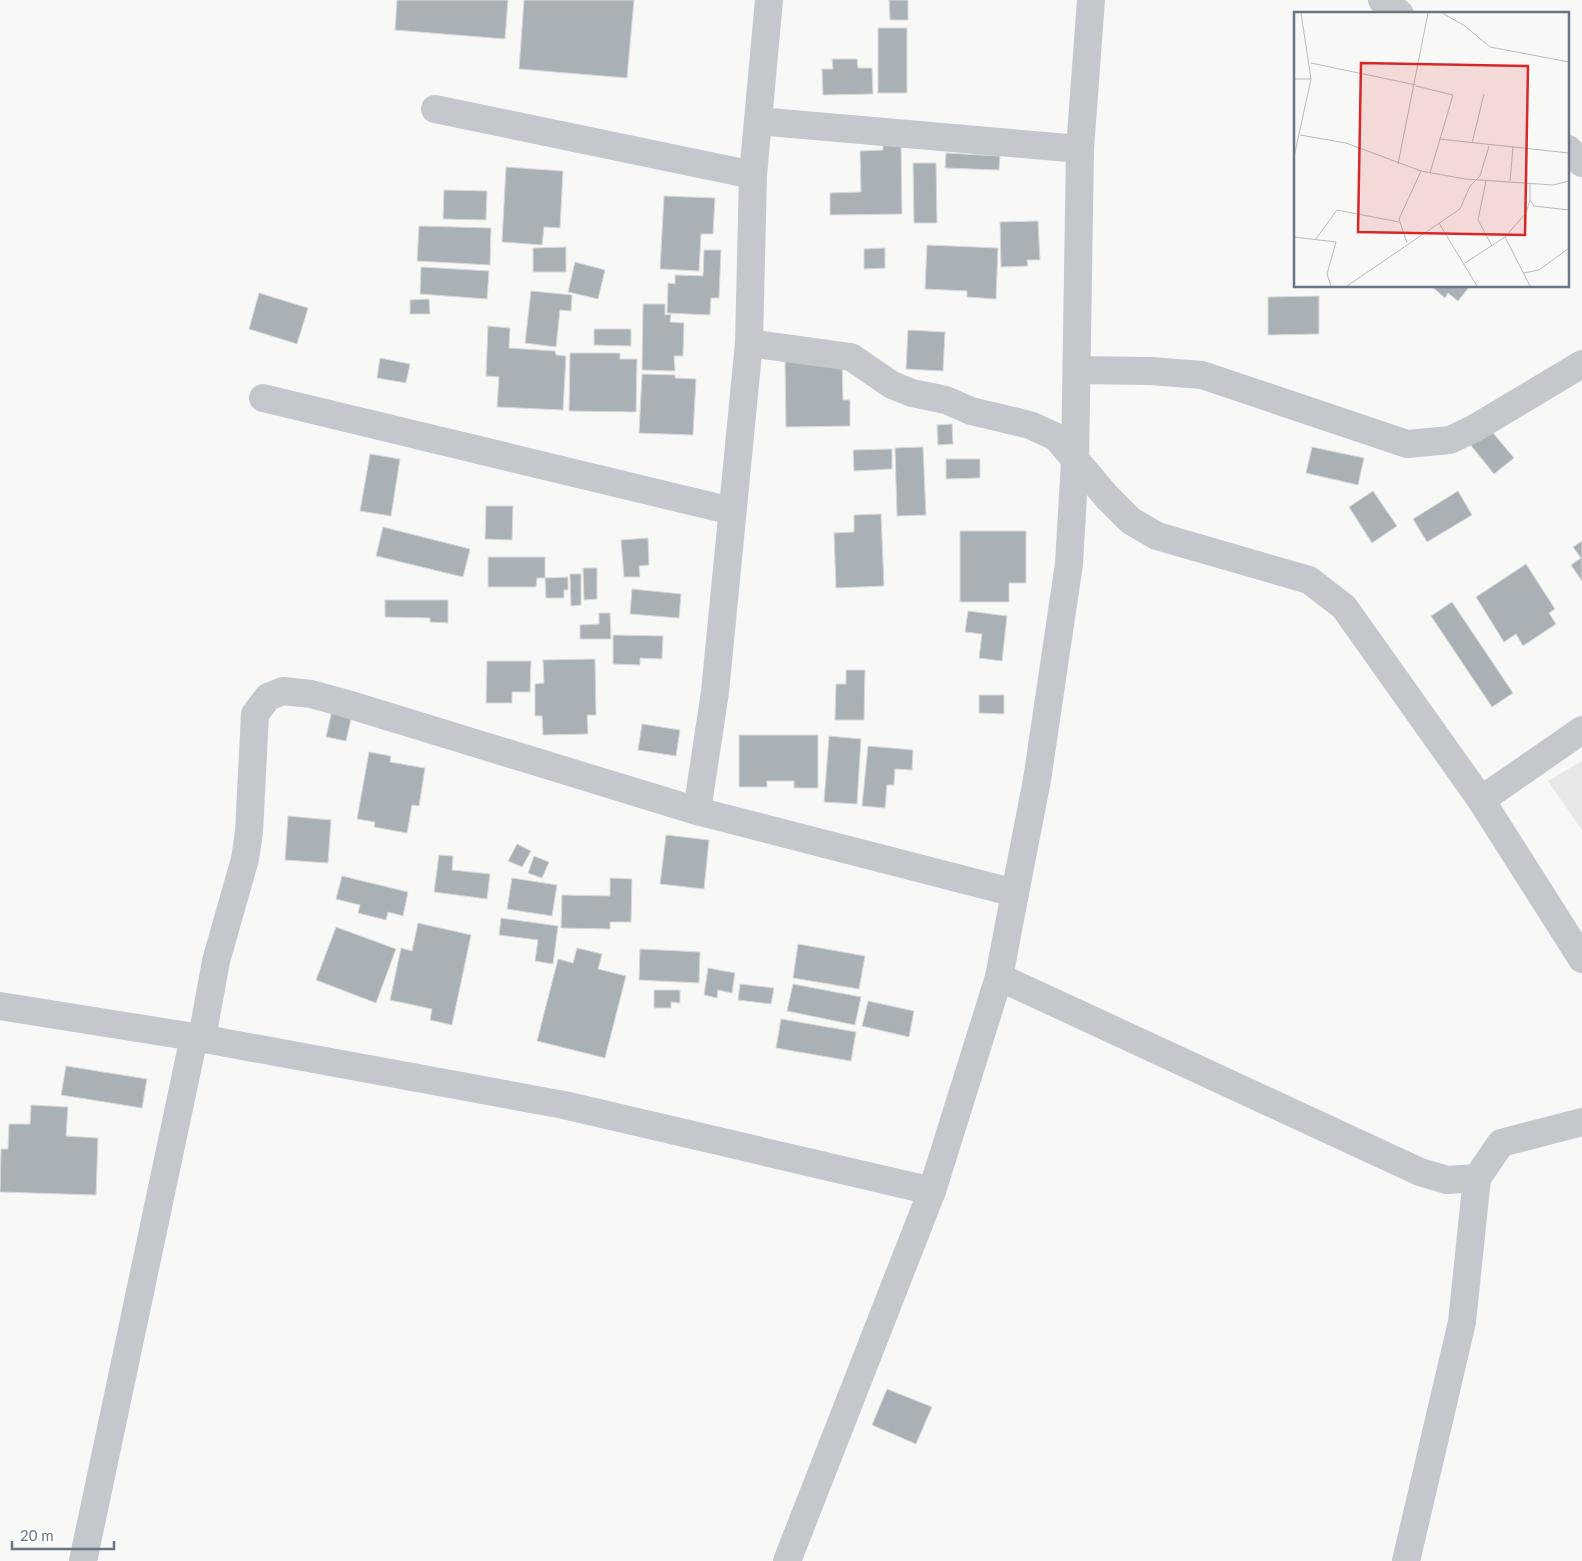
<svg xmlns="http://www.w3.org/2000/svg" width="1582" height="1561" font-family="Lato,sans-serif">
	<rect width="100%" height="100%" fill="#f8f8f6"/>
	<polygon fill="#e6e7e7" points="1582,761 1582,830 1548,781"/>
	<g fill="#a9b0b6" stroke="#dadad8">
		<polygon points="397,0 508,0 505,39 395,30"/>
		<polygon points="524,0 634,0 627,78 519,69"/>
		<polygon points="889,0 908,0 908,20 890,20"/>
		<rect x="878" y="28" width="29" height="65"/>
		<polygon points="832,59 857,59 858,68 872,68 873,94 823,95 822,69 833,69"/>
		<polygon points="883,143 901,143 902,214 830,215 830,193 861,192 860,151 883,150"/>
		<polygon points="946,153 1000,156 999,170 945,168"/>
		<polygon points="913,163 936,163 937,223 914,223"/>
		<polygon points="506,167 563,171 560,228 544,227 542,245 502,242"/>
		<polygon points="444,190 487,191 486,220 443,219"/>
		<polygon points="664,196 715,198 713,234 701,234 699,271 660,269"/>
		<polygon points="1038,221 1040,260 1027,260 1028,266 1001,267 1000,222"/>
		<polygon points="419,226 491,228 490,265 417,261"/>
		<polygon points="927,245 998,248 996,299 967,297 967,291 925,289"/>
		<polygon points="566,247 566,272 533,272 533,248"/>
		<polygon points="885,248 885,268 864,269 864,249"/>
		<polygon points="704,250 721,250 719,298 711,298 710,315 667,313 668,283 675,284 675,275 703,276"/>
		<polygon points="575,262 605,270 598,299 568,292"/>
		<polygon points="421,267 489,271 487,299 420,294"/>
		<polygon points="1431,286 1470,286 1458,301 1448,293 1445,298"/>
		<polygon points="531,291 572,295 571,311 560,310 556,347 525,343"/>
		<polygon points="259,293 308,308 297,344 249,329"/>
		<polygon points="1319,296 1319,334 1268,335 1268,297"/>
		<polygon points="429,299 430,314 410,314 410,300"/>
		<polygon points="643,304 665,304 665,315 671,314 670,322 684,323 683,356 674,356 675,371 642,370"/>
		<polygon points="488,326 510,328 509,348 555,351 556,355 566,356 563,410 497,407 499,377 486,376"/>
		<polygon points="594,329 631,329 631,346 594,345"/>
		<polygon points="908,330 945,332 943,371 906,369"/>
		<polygon points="570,353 620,353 620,359 637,359 636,412 569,411"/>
		<polygon points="380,358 410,364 406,383 377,378"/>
		<polygon points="842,360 843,400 850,400 850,426 786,427 785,361"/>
		<polygon points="642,374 675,375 675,378 696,379 693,435 639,433"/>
		<polygon points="952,424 953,444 938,445 937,425"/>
		<polygon points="1488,427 1514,458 1494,474 1469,443"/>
		<polygon points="923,447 926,515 897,516 895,448"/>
		<polygon points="1312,447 1364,458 1358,485 1306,473"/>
		<polygon points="892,449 892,469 854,471 853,450"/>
		<polygon points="370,454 400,459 391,516 360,511"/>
		<polygon points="946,459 980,459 980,478 946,479"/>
		<polygon points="1373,491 1397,526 1372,543 1349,507"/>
		<polygon points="1458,491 1472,515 1427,542 1413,519"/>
		<polygon points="486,506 513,506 512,540 485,539"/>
		<polygon points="881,514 884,586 836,588 834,533 854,532 854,515"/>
		<polygon points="383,527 470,549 463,577 376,556"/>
		<polygon points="960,531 1026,531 1026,583 1009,583 1009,602 960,602"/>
		<polygon points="648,538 649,565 639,566 640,577 624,577 621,540"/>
		<polygon points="1582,541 1582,581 1571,565 1581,558 1573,547"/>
		<polygon points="488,557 545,557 545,578 537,578 536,587 488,587"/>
		<polygon points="1526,564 1555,609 1549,613 1556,624 1523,646 1516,634 1504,642 1476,597"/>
		<polygon points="583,568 597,568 597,599 584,600"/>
		<polygon points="570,574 581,574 581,605 571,606"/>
		<polygon points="568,577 568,590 564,590 564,598 546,598 545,578"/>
		<polygon points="632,589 681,594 679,618 630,614"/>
		<polygon points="385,600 448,600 448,623 430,622 430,618 385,617"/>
		<polygon points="1452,602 1513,693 1492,707 1431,616"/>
		<polygon points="968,611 1007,616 1002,661 979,658 982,634 965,632"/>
		<polygon points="599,613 610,613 611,639 580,639 580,625 599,624"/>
		<polygon points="613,635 663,636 662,659 640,658 640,665 613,664"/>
		<polygon points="595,659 596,715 587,715 588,734 543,735 542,716 535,716 535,684 544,683 543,660"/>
		<polygon points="487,661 531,661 530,692 512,692 512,703 486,703"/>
		<polygon points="846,670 865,670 864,720 835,720 836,684 846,684"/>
		<polygon points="979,695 1004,695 1004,714 979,713"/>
		<polygon points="333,706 353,711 346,741 326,737"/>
		<polygon points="642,724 680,730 676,756 638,750"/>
		<polygon points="739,735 818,735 818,788 794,788 794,781 767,781 767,787 739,787"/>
		<polygon points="829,736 861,739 857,804 824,802"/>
		<polygon points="868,746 913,750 912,770 895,769 894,785 887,785 885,808 862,806"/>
		<polygon points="369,752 391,756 390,762 425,768 419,806 412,805 407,833 374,827 375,822 357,819"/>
		<polygon points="288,816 331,820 328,863 285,860"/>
		<polygon points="666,835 709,840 704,889 660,884"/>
		<polygon points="517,844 531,851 522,867 508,861"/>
		<polygon points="439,855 453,856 452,870 490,874 487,899 434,892"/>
		<polygon points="534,856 549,862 542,878 528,873"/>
		<polygon points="342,876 408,892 403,916 388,912 386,920 358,913 360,905 336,899"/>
		<polygon points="512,878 557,885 552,916 507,909"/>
		<polygon points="610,878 632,879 631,922 610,922 610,929 561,928 562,895 610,896"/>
		<polygon points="501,918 558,926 553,964 535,961 538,940 499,935"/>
		<polygon points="418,923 471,935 452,1025 430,1020 432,1009 390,1000 401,948 412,951"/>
		<polygon points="336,927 396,949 376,1003 316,980"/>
		<polygon points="798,944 865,956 859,989 793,978"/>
		<polygon points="577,948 602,954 598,969 626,976 605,1058 537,1041 558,959 573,963"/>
		<polygon points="640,949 700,952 699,983 639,980"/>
		<polygon points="708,968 735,973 732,993 718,990 717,998 704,995"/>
		<polygon points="740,984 774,988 771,1004 738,1000"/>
		<polygon points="793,984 861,997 855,1025 787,1011"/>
		<polygon points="654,990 680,990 680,1003 671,1002 671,1008 654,1008"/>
		<polygon points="868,1001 914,1011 909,1037 862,1026"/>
		<polygon points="781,1019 856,1032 851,1061 776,1048"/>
		<polygon points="66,1066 147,1079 142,1108 61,1095"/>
		<polygon points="31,1105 68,1107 66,1136 98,1138 96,1195 0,1192 1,1149 8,1149 9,1124 30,1124"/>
		<polygon points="887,1389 932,1407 916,1444 872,1425"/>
	</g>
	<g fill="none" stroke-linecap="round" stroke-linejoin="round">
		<g stroke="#c4c7cb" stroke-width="28">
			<polyline points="1382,0 1400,14"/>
			<polyline points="435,109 753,175"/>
			<polyline points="758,121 1080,149"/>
			<polyline points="1568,149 1582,163"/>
			<polyline points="749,343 851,357 892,385 912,393 946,400 971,411 1030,425 1056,437 1107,497 1131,521 1157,536 1309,580 1344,607 1481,800 1582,959"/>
			<polyline points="1077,370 1151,371 1202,375 1407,444 1450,440 1475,428 1582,364"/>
			<polyline points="263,398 732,511"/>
			<polyline points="1481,800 1582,730"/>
			<polyline points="697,811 715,692 749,343 753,175 769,0"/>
			<polyline points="999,977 1420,1172 1447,1180 1477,1178 1501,1143 1582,1122"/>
			<polyline points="0,1006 194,1037 564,1105 932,1191"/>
			<polyline points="202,1038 216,961 245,859 249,832 255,714 268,697 283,691 311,694 344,703 697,811 1015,893"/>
			<polyline points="83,1561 194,1037"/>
			<polyline points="787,1561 932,1191 999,977 1015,893 1037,780 1069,564 1075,461 1080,149 1091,0"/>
			<polyline points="1406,1561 1462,1322 1477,1178"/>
		</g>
	</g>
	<g transform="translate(1294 12)">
		<rect width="275" height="275" fill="#f8f8f6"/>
		<path fill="none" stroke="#b6bcc2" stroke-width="1" d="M148 1 171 14 196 35 275 50M17 51 122 73M0 67H17M122 74 159 83 136 161M6 123 52 131 127 159 171 167 259 173 275 169M145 127 275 141M178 131 190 82M0 145 17 67 7 1M104 152 134 1M192 169 184 208 198 234M216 169 219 135M236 171V188L240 194 275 198M145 211 183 274M0 225 42 230 33 262 37 274M211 225 236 274M21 228 43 198 105 210M113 231 105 207 127 159M171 251 211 225 232 201 236 188M229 261 245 258 275 236M53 274 166 197 176 174 186 164 195 134"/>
		<path fill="#d62828" fill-opacity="0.15" stroke="#d62828" stroke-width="2.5" d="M67 51 234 54 231 223 64 220Z"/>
		<rect width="275" height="275" fill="none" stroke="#697685" stroke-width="2.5"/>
	</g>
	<path d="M12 1541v8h102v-8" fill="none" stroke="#697685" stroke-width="2.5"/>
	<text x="20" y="1541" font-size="15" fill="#697685" stroke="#ffffff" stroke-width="4" paint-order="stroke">20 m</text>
</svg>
